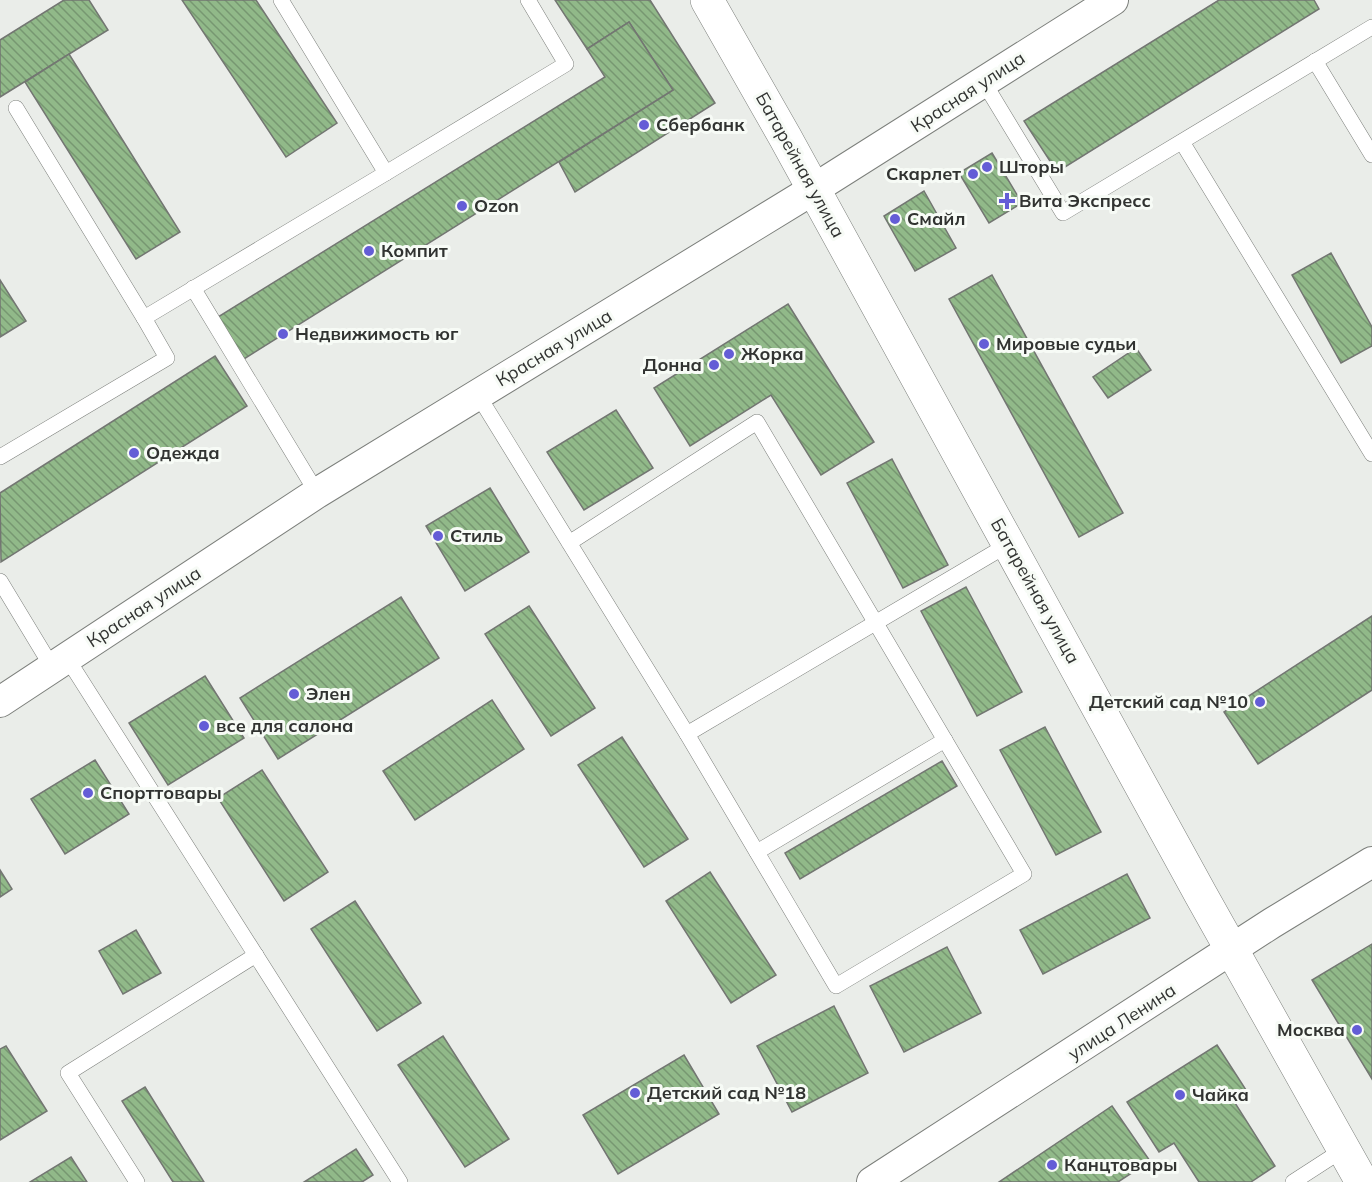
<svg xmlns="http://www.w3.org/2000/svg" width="1372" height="1182" font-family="Mulish,sans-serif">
	<defs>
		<pattern id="building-back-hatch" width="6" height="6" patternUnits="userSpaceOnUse" patternTransform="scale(1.5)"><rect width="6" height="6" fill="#91b989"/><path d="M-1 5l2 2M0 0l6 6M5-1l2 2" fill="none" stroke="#779771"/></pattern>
	</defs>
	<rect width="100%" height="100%" fill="#eaede9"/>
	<g fill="url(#building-back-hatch)" stroke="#737672" stroke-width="1.5">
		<polygon points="64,0 89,0 108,30 0,97 0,40"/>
		<polygon points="182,0 256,0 337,123 286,157"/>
		<polygon points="555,0 650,0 715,103 575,192 559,162 673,90 629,22 587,49"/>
		<polygon points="1219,0 1314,0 1319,9 1057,172 1024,121"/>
		<polygon points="629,22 673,90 244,359 218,317 605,77 587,49"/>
		<polygon points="69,54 180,232 136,259 25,82"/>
		<polygon points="992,153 1022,203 989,223 959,173"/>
		<polygon points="924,191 956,248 915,271 884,216"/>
		<polygon points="1331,253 1372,327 1372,346 1341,363 1292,275"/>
		<polygon points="992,275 1123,513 1079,537 949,299"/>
		<polygon points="0,280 26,321 0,337"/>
		<polygon points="788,304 874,442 821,475 771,395 690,446 654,388"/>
		<polygon points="1136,348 1151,370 1108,398 1093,377"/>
		<polygon points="215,356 247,406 1,562 0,493"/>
		<polygon points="616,410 653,468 584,510 547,452"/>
		<polygon points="892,459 948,565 903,588 847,483"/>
		<polygon points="490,488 529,552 465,591 426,526"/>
		<polygon points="966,587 1022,692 977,716 921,611"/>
		<polygon points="401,597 439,658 278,759 240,698"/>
		<polygon points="529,606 595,708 551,736 485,634"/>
		<polygon points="1372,616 1372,690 1258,764 1224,712"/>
		<polygon points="205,676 244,738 168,785 129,723"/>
		<polygon points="492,700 524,749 415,820 383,771"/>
		<polygon points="1045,727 1101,832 1056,855 1000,750"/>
		<polygon points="622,737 688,839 644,867 578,765"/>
		<polygon points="95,760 129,814 65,854 31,799"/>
		<polygon points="942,761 957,786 800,879 785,853"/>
		<polygon points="262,770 328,872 284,901 218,798"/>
		<polygon points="0,870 12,889 0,897"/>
		<polygon points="710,872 776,975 731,1003 666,901"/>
		<polygon points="1127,874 1150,918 1043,974 1020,930"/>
		<polygon points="355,901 421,1003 377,1031 311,929"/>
		<polygon points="136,930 161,973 123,994 99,951"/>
		<polygon points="1372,944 1372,1079 1312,980"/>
		<polygon points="947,947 981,1013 904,1052 870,986"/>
		<polygon points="834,1006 868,1073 792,1112 757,1046"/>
		<polygon points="443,1036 509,1139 465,1167 398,1065"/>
		<polygon points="1217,1045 1248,1093 1235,1103 1275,1166 1251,1182 1199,1182 1174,1143 1159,1152 1127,1102"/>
		<polygon points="6,1046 47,1111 0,1140 0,1049"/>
		<polygon points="684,1055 719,1114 618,1174 583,1115"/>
		<polygon points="145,1087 204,1182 173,1182 122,1101"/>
		<polygon points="1112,1106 1150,1161 1118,1182 999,1182"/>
		<polygon points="356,1149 373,1175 362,1182 304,1182"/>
		<polygon points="71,1157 87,1182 30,1182"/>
	</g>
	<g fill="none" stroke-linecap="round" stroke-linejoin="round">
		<g stroke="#7c7f7b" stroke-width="16">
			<g id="service">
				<polyline points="281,0 386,173 566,64 528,0"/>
				<polyline points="1315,61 1372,155"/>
				<polyline points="983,81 1063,213 1372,27"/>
				<polyline points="16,108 144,318"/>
				<polyline points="1182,142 1372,454"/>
				<polyline points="193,288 317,493"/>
				<polyline points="478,395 687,734 836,986 1024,874 757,422 569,543"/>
				<polyline points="0,457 167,358 144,318 386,173"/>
				<polyline points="0,581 52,667"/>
				<polyline points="67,658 400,1182"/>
				<polyline points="687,734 1009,544"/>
				<polyline points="757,852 945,740"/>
				<polyline points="137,1182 68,1073 256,955"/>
				<polyline points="1293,1182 1344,1149"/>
			</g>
		</g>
		<g stroke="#7c7f7b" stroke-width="32">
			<g id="minor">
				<polyline points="0,702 317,493 814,189 1113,0"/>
				<polyline points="872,1182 1272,923 1372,862"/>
			</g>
		</g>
		<g stroke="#7c7f7b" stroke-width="34">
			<polyline id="tertiary" points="707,0 785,137 1201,895 1362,1182"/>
		</g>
		<use href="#service" stroke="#fff" stroke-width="15"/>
		<use href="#minor" stroke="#fff" stroke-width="30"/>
		<use href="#tertiary" stroke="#fff" stroke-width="33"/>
	</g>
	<g fill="#645dd6" stroke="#f7fbf6" stroke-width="2">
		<circle cx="644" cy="125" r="6"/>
		<circle cx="987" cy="167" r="6"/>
		<circle cx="973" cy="174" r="6"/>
		<path d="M1004 192h6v6h6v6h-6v6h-6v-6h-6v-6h6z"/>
		<circle cx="462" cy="206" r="6"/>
		<circle cx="895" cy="219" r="6"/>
		<circle cx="369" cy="251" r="6"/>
		<circle cx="283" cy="334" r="6"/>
		<circle cx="984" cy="344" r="6"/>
		<circle cx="729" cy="354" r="6"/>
		<circle cx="714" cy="365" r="6"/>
		<circle cx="134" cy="453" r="6"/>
		<circle cx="438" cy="536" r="6"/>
		<circle cx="294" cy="694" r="6"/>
		<circle cx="1260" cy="702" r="6"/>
		<circle cx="204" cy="726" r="6"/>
		<circle cx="88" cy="793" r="6"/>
		<circle cx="1357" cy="1030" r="6"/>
		<circle cx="635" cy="1093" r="6"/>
		<circle cx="1180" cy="1095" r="6"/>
		<circle cx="1052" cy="1165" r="6"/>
	</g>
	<g text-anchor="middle" stroke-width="6" stroke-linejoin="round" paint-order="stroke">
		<g font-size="18" fill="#313331" stroke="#f7fbf6">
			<text transform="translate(968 92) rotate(-33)" y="6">Красная улица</text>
			<text transform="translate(800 165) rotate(61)" y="6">Батарейная улица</text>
			<text transform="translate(554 348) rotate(-31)" y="6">Красная улица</text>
			<text transform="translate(1035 591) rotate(61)" y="6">Батарейная улица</text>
			<text transform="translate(144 607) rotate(-33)" y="6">Красная улица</text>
			<text transform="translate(1122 1022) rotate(-33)" y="6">улица Ленина</text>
		</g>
		<g font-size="18" font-weight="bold" fill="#313331" stroke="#f7fbf6" text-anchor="start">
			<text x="656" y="131">Сбербанк</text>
			<text x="999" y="173">Шторы</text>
			<text x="961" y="180" text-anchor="end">Скарлет</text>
			<text x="1019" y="207">Вита Экспресс</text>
			<text x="474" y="212">Ozon</text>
			<text x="907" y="225">Смайл</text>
			<text x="381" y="257">Компит</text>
			<text x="295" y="340">Недвижимость юг</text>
			<text x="996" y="350">Мировые судьи</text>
			<text x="741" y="360">Жорка</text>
			<text x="702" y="371" text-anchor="end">Донна</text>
			<text x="146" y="459">Одежда</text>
			<text x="450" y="542">Стиль</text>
			<text x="306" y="700">Элен</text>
			<text x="1248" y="708" text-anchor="end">Детский сад №10</text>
			<text x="216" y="732">все для салона</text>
			<text x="100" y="799">Спорттовары</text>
			<text x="1345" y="1036" text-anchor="end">Москва</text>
			<text x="647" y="1099">Детский сад №18</text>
			<text x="1192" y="1101">Чайка</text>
			<text x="1064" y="1171">Канцтовары</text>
		</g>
	</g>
</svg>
